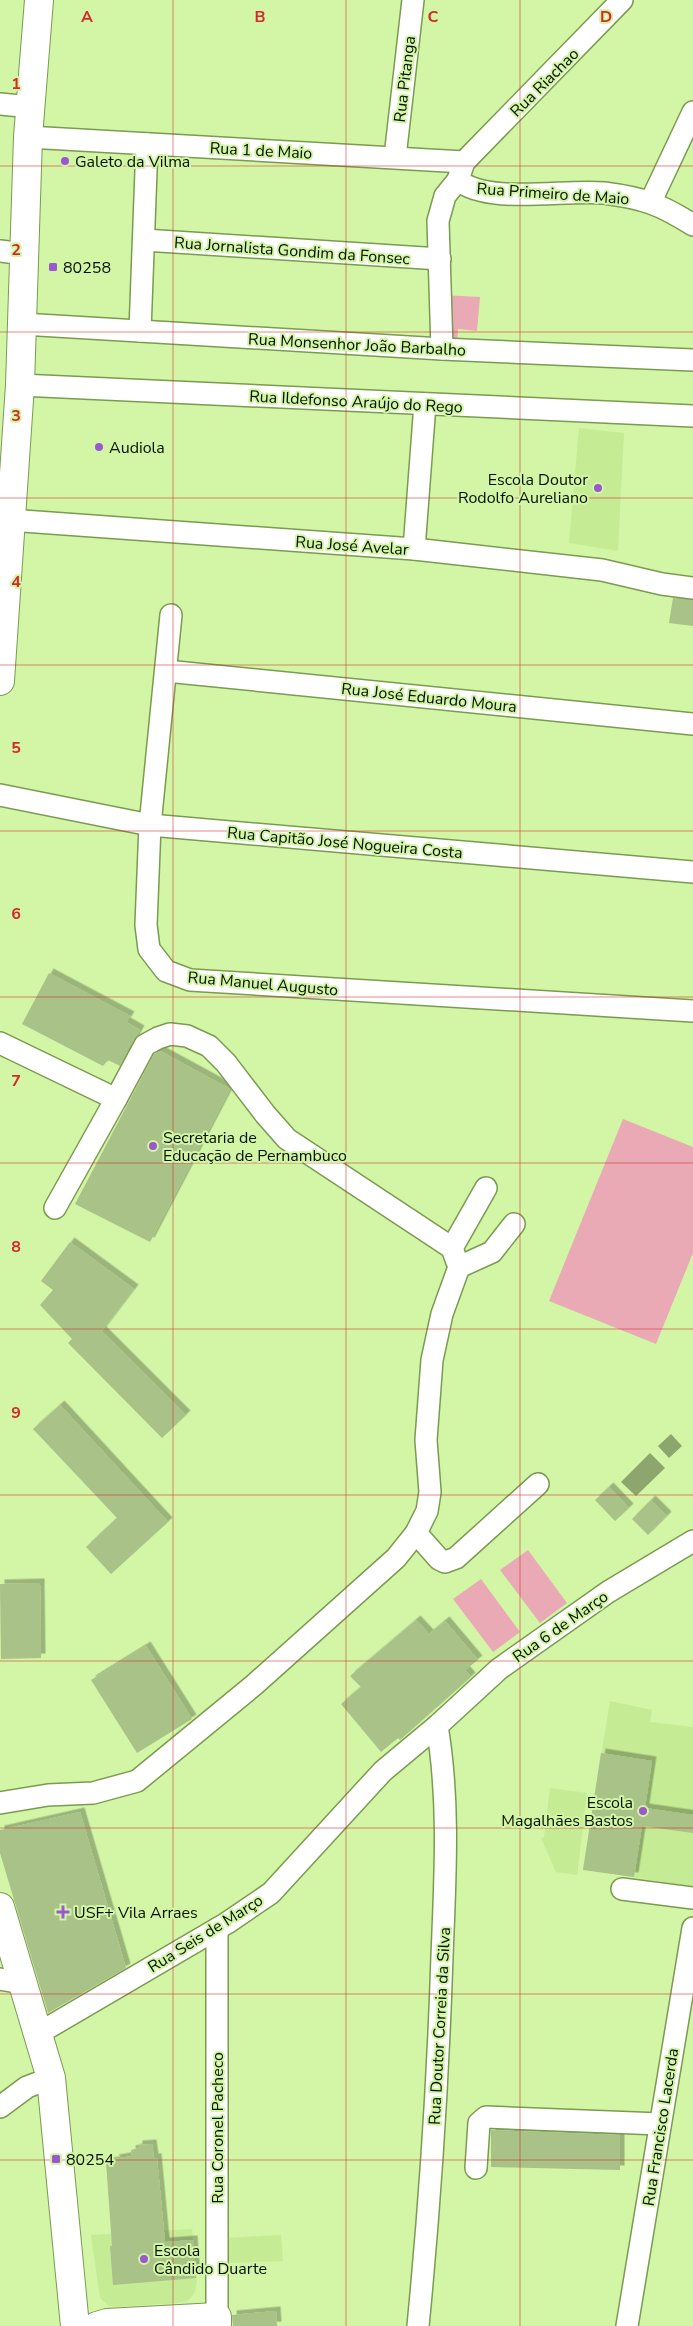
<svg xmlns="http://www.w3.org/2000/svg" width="693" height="2326" font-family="'Nunito Sans',sans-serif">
	<defs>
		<filter id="shadow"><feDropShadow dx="4.5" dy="-4.5" stdDeviation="0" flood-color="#0004"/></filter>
	</defs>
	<rect width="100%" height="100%" fill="#d2f5a6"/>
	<g fill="#c5eb95">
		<polygon points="579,428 624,433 618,551 569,543"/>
		<polygon points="610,1701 652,1710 650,1722 693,1727 693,1887 583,1869"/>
		<polygon points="550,1788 587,1793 577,1875 556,1872 541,1838 544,1837"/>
		<polygon points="192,2229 197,2280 195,2292 188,2301 177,2303 118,2307 109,2306 100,2298 91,2235"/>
		<polygon points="281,2235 283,2261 226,2263 226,2238"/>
	</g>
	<g fill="#eaaab5">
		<polygon points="442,295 480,297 477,331 458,329 457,347 449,347"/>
		<polygon points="623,1119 693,1147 693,1253 656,1344 549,1301"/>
		<polygon points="528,1550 567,1603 540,1623 500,1570"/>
		<polygon points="481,1579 520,1632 493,1652 453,1599"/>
	</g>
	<g fill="#8da66d">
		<polygon points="671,1434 682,1446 669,1458 658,1446"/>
		<polygon points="650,1453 665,1468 636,1496 621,1482"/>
	</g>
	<g fill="#a8c287" filter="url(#shadow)">
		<polygon points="673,598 693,600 693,626 669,623"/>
		<polygon points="49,973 130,1016 126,1022 140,1030 120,1066 108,1060 103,1066 22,1024"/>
		<polygon points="160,1051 230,1089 150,1242 75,1204 154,1054"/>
		<polygon points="70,1242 134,1289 102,1331 186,1415 162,1438 68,1343 72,1339 40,1305 53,1290 41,1281"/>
		<polygon points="60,1405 168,1522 111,1574 86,1547 117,1518 33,1429"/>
		<polygon points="609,1487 629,1508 615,1521 595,1500"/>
		<polygon points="651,1500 667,1516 648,1535 632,1519"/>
		<polygon points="40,1583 41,1658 1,1659 0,1584"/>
		<polygon points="416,1620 429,1634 445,1621 478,1660 465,1670 471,1677 400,1740 398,1738 381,1752 341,1704 361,1687 350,1676"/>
		<polygon points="146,1646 192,1719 137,1753 91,1680"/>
		<polygon points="601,1753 652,1761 645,1808 693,1815 693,1833 642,1826 634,1877 583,1870"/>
		<polygon points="80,1812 126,1968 48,2013 0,1853 0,1830"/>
		<polygon points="491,2130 620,2135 620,2170 491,2167"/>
		<polygon points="152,2144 154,2158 157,2158 165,2242 193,2240 196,2278 113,2285 110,2246 112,2246 106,2162 116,2161 114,2159 132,2156 131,2150 138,2148 138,2145"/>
		<polygon points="276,2311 277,2326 233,2326 232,2315"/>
	</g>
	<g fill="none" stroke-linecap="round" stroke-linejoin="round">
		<g stroke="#7b9b50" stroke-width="24">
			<g id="minor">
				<path d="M622 0 464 162 458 180C488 205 565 189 604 193 643 198 660 204 693 225"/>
				<polyline points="0,104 31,107"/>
				<polyline points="28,137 464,162"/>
				<polyline points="395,157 413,0"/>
				<polyline points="651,201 693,112"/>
				<polyline points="144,240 440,259"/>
				<polyline points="0,251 24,254"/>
				<polyline points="22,324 442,349 693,360"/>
				<polyline points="140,331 147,144"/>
				<polyline points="442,349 438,221 445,196 458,180"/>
				<polyline points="20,385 693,416"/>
				<polyline points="9,520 414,549 602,570 662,584 693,588"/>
				<polyline points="414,549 425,404"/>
				<polyline points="171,615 150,825 146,925 149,949 166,971 190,980 693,1011"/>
				<polyline points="166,671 693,724"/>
				<polyline points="0,795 150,825 693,872"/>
				<polyline points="0,1043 116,1099 55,1208"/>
				<polyline points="116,1099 145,1045 158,1038 170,1034 187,1036 209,1046 226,1063 265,1114 287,1139 452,1248"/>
				<polyline points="457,1262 452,1248 486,1188"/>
				<polyline points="416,1533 439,1559 445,1562 456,1558 538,1484"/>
				<polyline points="0,1803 48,1795 93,1793 137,1781 254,1685 396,1558 416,1533 427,1511 430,1492 426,1440 432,1360 442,1314 459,1267 492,1252 514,1224"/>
				<polyline points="622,1889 693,1898"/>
				<polyline points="0,1979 23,1983"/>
				<polyline points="39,2033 227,1923 271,1893 383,1771 437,1726 499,1669 608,1592 693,1541"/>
				<polyline points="0,2107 27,2087 51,2078"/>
				<polyline points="476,2168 479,2123 486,2117 660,2124"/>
				<polyline points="217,2317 217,1929"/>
				<path d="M418 2326C430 2203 438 2080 442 1956 445 1879 450 1802 437 1726"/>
				<polyline points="627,2326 693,1928"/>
			</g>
		</g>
		<g stroke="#7b9b50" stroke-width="30">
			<g id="major">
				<polyline points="0,681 20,385 28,137 39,0"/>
				<polyline points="0,1907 51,2078 75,2326"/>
				<polyline points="97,2326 107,2323 217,2317 217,2326"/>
			</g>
		</g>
		<use href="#minor" stroke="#fff" stroke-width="21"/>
		<use href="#major" stroke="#fff" stroke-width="28"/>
	</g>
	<path fill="none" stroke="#d62828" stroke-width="1" stroke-opacity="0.55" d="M173 0V2326M346 0V2326M520 0V2326M0 166H693M0 332H693M0 498H693M0 665H693M0 831H693M0 997H693M0 1163H693M0 1329H693M0 1495H693M0 1661H693M0 1828H693M0 1994H693M0 2160H693"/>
	<g fill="#9b58ce" stroke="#d2f5a6" stroke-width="2">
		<circle cx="65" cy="161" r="5"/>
		<rect x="48" y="262" width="10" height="10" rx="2.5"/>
		<circle cx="99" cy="447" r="5"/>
		<circle cx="598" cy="488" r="5"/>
		<circle cx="153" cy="1146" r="5"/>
		<circle cx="643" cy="1811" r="5"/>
		<path d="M60.5 1904.5h5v5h5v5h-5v5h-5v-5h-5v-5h5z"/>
		<rect x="51" y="2154" width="10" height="10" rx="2.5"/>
		<circle cx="144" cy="2259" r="5"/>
	</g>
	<g text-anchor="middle" stroke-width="4" stroke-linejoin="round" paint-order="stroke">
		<g font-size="16" fill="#061000" stroke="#d2f5a6">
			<text transform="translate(404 79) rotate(-83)" y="6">Rua Pitanga</text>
			<text transform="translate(544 82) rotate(-45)" y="6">Rua Riachao</text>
			<text transform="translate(261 150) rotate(3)" y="6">Rua 1 de Maio</text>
			<text transform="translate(553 193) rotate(4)" y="6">Rua Primeiro de Maio</text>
			<text transform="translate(292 250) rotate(4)" y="6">Rua Jornalista Gondim da Fonsec</text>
			<text transform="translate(357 344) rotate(3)" y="6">Rua Monsenhor João Barbalho</text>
			<text transform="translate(356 401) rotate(3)" y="6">Rua Ildefonso Araújo do Rego</text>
			<text transform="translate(352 545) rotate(4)" y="6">Rua José Avelar</text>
			<text transform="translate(429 697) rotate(6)" y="6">Rua José Eduardo Moura</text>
			<text transform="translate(345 842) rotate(5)" y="6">Rua Capitão José Nogueira Costa</text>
			<text transform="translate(263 983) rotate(5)" y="6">Rua Manuel Augusto</text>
			<text transform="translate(560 1626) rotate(-35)" y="6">Rua 6 de Março</text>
			<text transform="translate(205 1933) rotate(-32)" y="6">Rua Seis de Março</text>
			<text transform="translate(439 2026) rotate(-87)" y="6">Rua Doutor Correia da Silva</text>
			<text transform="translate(660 2127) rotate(-81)" y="6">Rua Francisco Lacerda</text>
			<text transform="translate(217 2128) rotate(-90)" y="6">Rua Coronel Pacheco</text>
		</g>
		<g font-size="16" fill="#061000" stroke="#d2f5a6" text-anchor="start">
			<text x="75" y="167">Galeto da Vilma</text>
			<text x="63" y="273">80258</text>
			<text x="109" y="453">Audiola</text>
			<text x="588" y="485" text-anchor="end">Escola Doutor<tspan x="588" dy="18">Rodolfo Aureliano</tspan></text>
			<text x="163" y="1143">Secretaria de<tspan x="163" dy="18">Educação de Pernambuco</tspan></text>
			<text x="633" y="1808" text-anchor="end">Escola<tspan x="633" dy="18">Magalhães Bastos</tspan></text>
			<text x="74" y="1918">USF+ Vila Arraes</text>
			<text x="66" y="2165">80254</text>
			<text x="154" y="2256">Escola<tspan x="154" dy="18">Cândido Duarte</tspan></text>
		</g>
	</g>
	<g font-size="16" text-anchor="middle" font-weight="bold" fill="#d62828" stroke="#d2f5a6" stroke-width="4" stroke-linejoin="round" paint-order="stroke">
		<text x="87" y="22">A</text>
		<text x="260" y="22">B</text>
		<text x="433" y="22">C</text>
		<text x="606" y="22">D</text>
		<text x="16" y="89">1</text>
		<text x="16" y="255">2</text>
		<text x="16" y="421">3</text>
		<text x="16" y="587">4</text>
		<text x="16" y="753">5</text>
		<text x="16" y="919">6</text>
		<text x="16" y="1086">7</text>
		<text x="16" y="1252">8</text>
		<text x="16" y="1418">9</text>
	</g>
</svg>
